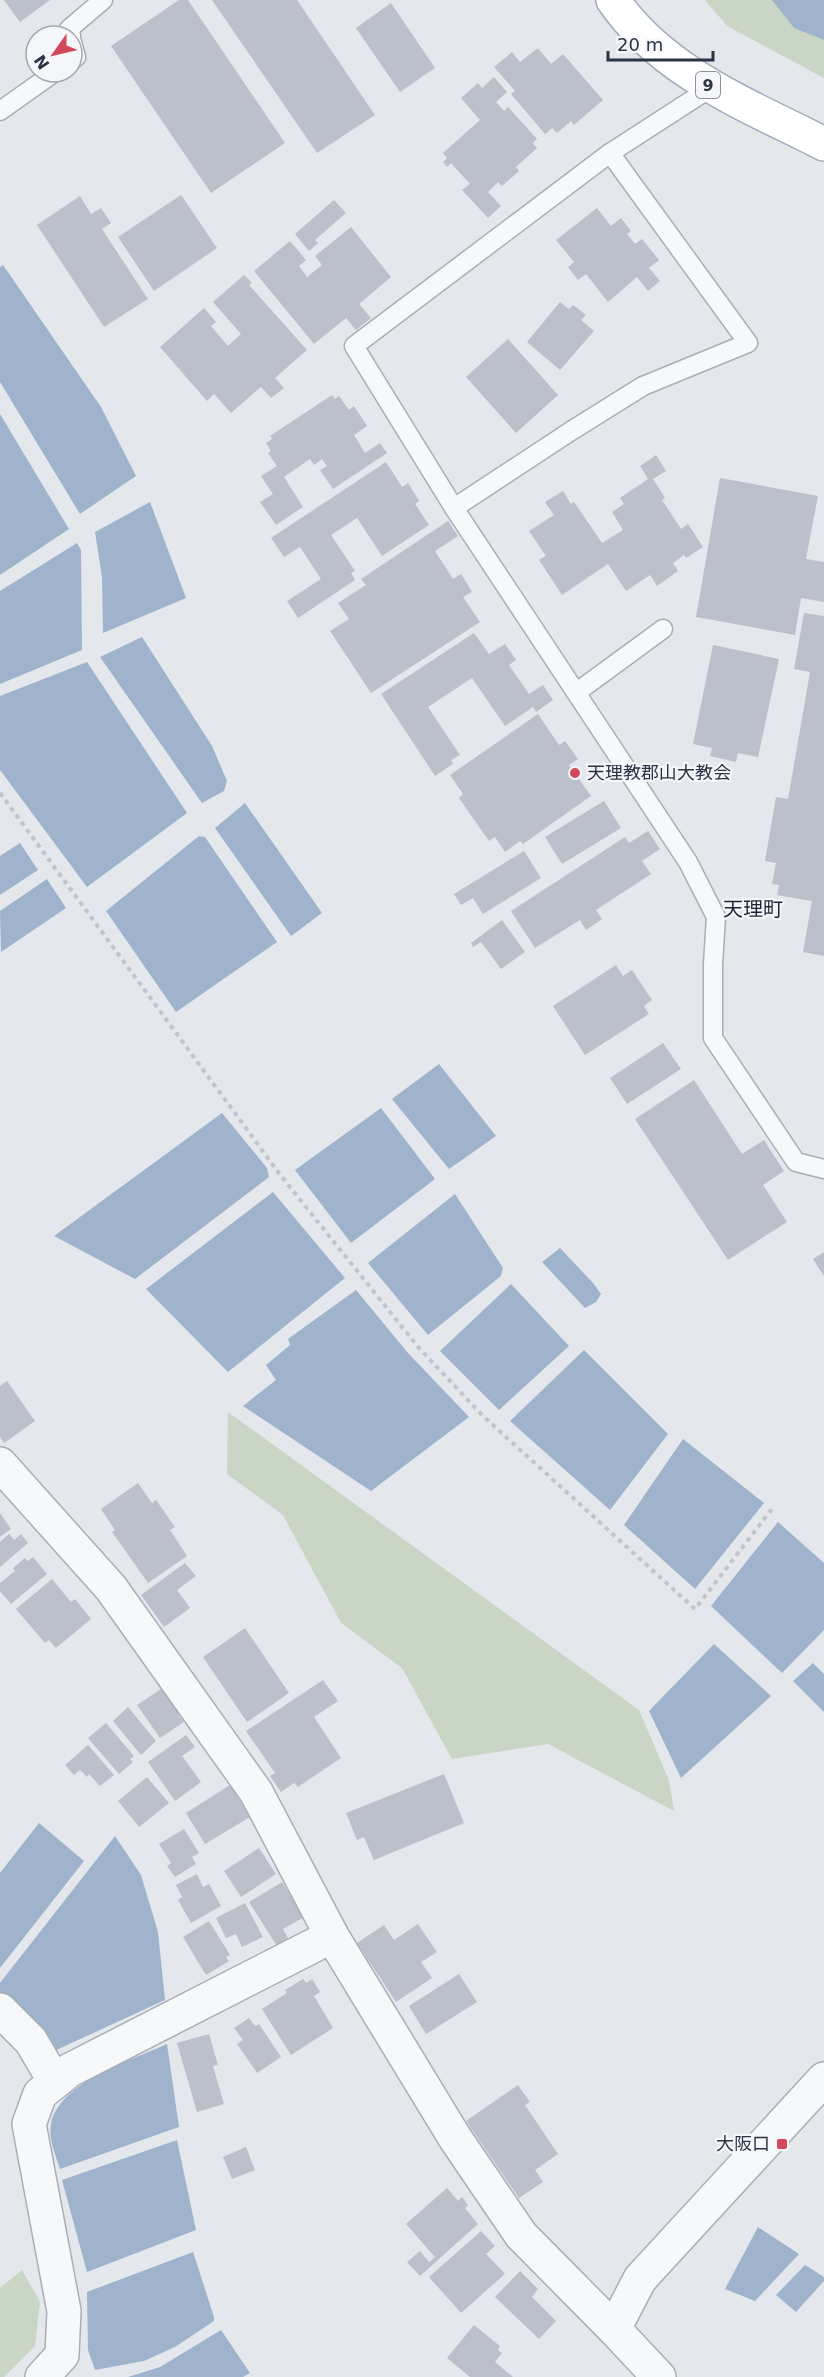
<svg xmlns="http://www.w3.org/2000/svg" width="824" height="2377" font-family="'DejaVu Sans','Noto Sans JP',sans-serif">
	<rect width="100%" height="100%" fill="#e4e7ec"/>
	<g fill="#c9d6c5">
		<polygon points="705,0 824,0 824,78 727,26"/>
		<polygon points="228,1412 639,1710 669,1780 674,1811 548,1744 452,1759 402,1668 341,1623 283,1515 227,1474"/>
		<polygon points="22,2270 40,2302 35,2346 4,2377 0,2377 0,2288"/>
	</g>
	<g fill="#9fb4cc">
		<polygon points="772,0 824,0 824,40 794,28"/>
		<polygon points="3,265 101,407 136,476 80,514 0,382 0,267"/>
		<polygon points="0,414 69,529 0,575"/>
		<polygon points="150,502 186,598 103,633 102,577 95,532"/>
		<polygon points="77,543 81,550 82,650 0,684 0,591"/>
		<polygon points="142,637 212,746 227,781 224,791 202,803 100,657"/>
		<polygon points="87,662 187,813 87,887 0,770 0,696"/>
		<polygon points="245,803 322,913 291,936 215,828"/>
		<polygon points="199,836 205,837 277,942 176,1012 106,911"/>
		<polygon points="20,843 38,870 0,895 0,856"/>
		<polygon points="47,879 66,908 1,952 0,911"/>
		<polygon points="439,1064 496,1136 449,1169 392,1099"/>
		<polygon points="381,1108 435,1179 351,1243 295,1170"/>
		<polygon points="222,1113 267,1168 269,1177 135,1279 54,1236"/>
		<polygon points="273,1192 345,1278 228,1372 146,1289"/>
		<polygon points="455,1194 503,1268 501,1276 428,1335 368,1263"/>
		<polygon points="560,1248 593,1283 601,1294 596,1302 585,1308 542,1262"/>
		<polygon points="511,1284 569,1346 499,1410 440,1351"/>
		<polygon points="356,1290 408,1353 469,1417 371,1491 243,1406 276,1380 266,1365 290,1345 288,1339"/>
		<polygon points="584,1350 668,1434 610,1510 510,1421"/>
		<polygon points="683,1439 764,1503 695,1589 624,1525"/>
		<polygon points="778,1522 824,1563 824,1630 782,1673 711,1606"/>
		<polygon points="714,1644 771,1696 681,1778 649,1711"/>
		<polygon points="813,1663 824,1674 824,1712 793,1681"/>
		<polygon points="39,1823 84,1861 0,1968 0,1873"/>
		<polygon points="115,1836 141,1875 158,1932 165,2000 52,2052 0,1995 0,1983"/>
		<path d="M167 2044 179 2127 60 2169C56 2156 48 2138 51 2124 59 2082 132 2060 167 2044Z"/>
		<polygon points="177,2140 196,2230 87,2272 62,2180"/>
		<polygon points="758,2227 799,2254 755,2301 725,2289"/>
		<polygon points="193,2252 214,2317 214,2321 175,2347 144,2361 95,2370 88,2350 87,2292"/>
		<polygon points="805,2265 824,2277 824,2281 796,2312 776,2295"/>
		<polygon points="221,2330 250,2373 243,2377 128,2377 160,2367"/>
	</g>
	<g fill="#bbc0ca">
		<polygon points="4,0 50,0 20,22"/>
		<polygon points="179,0 188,0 285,143 211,193 111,46"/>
		<polygon points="212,0 297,0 375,115 317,153"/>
		<polygon points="391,3 435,68 400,92 356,28"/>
		<polygon points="538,48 551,64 563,54 603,100 574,125 571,121 557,133 552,128 545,134 511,94 515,91 494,67 512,52 520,62"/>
		<polygon points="494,77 507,92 496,102 504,111 508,107 537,139 533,143 537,148 516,167 519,171 502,186 498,182 488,192 501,206 488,218 462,190 470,184 451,163 447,167 443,162 447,158 443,153 480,120 461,98 478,83 482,88"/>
		<polygon points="181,195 217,248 154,291 118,237"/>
		<polygon points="80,196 91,214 101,208 111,223 102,229 148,299 104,327 37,225"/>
		<polygon points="334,200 346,213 315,240 318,243 309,251 295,234"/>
		<polygon points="597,208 611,226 621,218 631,231 627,234 635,244 642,239 659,260 649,268 660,281 648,291 637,277 608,302 586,274 578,280 568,267 574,262 556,240"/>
		<polygon points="351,227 391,277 359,304 371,318 356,330 346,318 314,344 254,271 290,241 306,260 299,266 307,277 322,265 315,256"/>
		<polygon points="244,275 252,283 249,285 307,350 275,378 284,388 271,398 261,387 231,413 214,394 207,401 160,347 204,308 216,322 211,326 228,346 241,334 213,302"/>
		<polygon points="560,302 569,309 573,305 586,315 581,320 594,331 560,370 527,342"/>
		<polygon points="508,339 558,395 516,433 466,377"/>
		<polygon points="332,395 335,399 339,396 349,410 354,406 367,426 354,435 365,453 380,443 387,453 333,489 320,470 327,466 322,459 314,465 310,459 284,477 303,507 276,525 260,502 273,494 261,476 277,466 268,453 271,451 266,443 272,439 270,436"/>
		<polygon points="656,455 666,471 653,479 665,498 662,500 681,529 688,524 703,547 686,558 684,555 673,563 678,571 657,586 650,575 626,591 608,564 562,595 539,560 546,556 529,531 554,515 545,502 563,491 571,504 574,502 602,543 623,530 612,512 624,504 620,498 648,479 640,466"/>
		<polygon points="386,462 402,487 408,483 419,501 415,504 429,525 382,556 357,518 331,535 355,571 351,573 355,580 298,618 287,601 321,579 300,547 284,557 271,538"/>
		<polygon points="720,478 818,496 806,559 824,562 824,602 801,598 795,635 696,617"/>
		<polygon points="448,521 458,536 435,551 453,579 461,574 472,592 463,597 480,622 371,693 330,631 349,619 338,603 366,585 361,579"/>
		<polygon points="804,613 824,616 824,956 803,952 812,901 777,895 779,885 772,884 776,863 765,861 776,797 788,799 810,672 794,669"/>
		<polygon points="474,633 489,654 505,644 516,660 509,665 529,694 543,685 553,700 536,712 533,707 505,726 472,678 428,707 460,755 451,760 453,764 435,776 381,694"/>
		<polygon points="713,645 779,659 758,757 738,753 736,762 710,756 712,748 693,744"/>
		<polygon points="538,714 559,745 565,741 578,759 569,765 591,796 523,844 520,841 505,852 495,837 489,841 459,798 463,794 450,775"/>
		<polygon points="604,801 621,828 562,864 545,837"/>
		<polygon points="648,831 660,849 642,861 651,874 596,910 602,919 586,930 580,920 535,948 511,911 625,837 629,843"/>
		<polygon points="524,851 541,878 483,914 473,898 461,905 454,894"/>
		<polygon points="502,920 525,952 501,969 481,942 473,947 471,943"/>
		<polygon points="616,965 623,976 632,970 652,1000 644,1006 649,1014 585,1055 553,1006"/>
		<polygon points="663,1043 681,1069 627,1104 610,1078"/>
		<polygon points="694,1080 742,1154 764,1140 784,1171 763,1185 787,1222 728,1260 635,1119"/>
		<polygon points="824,1252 824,1276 813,1259"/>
		<polygon points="7,1381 35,1421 4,1443 0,1437 0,1386"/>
		<polygon points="138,1483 152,1503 156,1500 175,1527 170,1530 187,1556 148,1583 112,1532 115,1530 101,1509"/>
		<polygon points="0,1513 11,1529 0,1537"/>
		<polygon points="9,1534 14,1540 21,1534 28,1543 0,1567 0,1542"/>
		<polygon points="33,1557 47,1574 11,1604 0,1591 0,1583 15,1571 13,1568 25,1558 28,1561"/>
		<polygon points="185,1563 196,1576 177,1590 190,1608 164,1627 141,1595"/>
		<polygon points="52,1579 71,1602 75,1599 91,1619 56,1648 49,1640 45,1643 16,1609"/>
		<polygon points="245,1628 289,1693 247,1722 203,1657"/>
		<polygon points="323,1680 338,1701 314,1717 341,1758 298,1787 294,1783 281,1792 270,1776 275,1773 246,1731"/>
		<polygon points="164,1687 181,1713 178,1715 184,1722 160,1738 137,1705"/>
		<polygon points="128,1707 156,1741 141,1755 113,1721"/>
		<polygon points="106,1723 134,1756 130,1759 133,1762 119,1774 88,1738"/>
		<polygon points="186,1735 195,1747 182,1756 201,1782 175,1801 148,1762"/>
		<polygon points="88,1745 114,1775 100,1786 89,1774 87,1777 80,1770 74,1775 65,1765"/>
		<polygon points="444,1774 464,1823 374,1860 364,1837 357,1840 346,1813"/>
		<polygon points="147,1777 169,1803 139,1827 118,1801"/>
		<polygon points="230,1785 250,1817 205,1844 186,1813"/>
		<polygon points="184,1829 199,1853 192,1857 196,1864 175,1877 167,1866 171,1863 159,1844"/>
		<polygon points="259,1848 276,1874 241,1897 224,1871"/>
		<polygon points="197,1874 203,1887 209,1884 221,1906 191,1923 178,1900 182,1897 176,1885"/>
		<polygon points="282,1882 304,1917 283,1929 288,1938 277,1946 249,1902"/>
		<polygon points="245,1903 263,1937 242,1947 236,1934 226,1938 216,1918"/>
		<polygon points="209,1921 230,1955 226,1957 229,1961 206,1975 183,1937"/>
		<polygon points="418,1924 437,1952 421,1962 432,1978 396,2002 357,1943 384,1925 394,1940"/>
		<polygon points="459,1974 477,2002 426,2034 409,2006"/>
		<polygon points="303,1979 306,1983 312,1979 320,1992 314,1996 333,2028 291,2055 262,2009 287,1993 285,1990"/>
		<polygon points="249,2018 255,2026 259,2024 281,2057 257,2073 237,2044 243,2040 234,2028"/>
		<polygon points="209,2034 218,2065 213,2066 224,2104 197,2112 177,2043"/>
		<polygon points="518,2085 530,2102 525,2105 558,2154 535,2170 543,2182 519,2198 466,2121"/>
		<polygon points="246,2147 255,2170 232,2179 223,2157"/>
		<polygon points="447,2188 458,2201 462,2197 468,2205 465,2208 478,2224 420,2276 407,2262 420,2251 429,2262 435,2257 406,2224"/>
		<polygon points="481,2231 495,2246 486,2254 505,2274 461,2313 429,2277"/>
		<polygon points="520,2271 538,2289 532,2297 556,2321 539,2339 495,2297"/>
		<polygon points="474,2325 500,2346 498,2350 502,2353 495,2362 513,2377 470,2377 447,2358"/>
	</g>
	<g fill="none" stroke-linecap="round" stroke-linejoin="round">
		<g stroke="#a9aeb7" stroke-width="21">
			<g id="service">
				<polyline points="71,36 69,29 103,0"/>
				<polyline points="72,42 76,57 72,60"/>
				<polyline points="712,87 610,153 354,346 454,508 688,862 716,917 713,964 713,1038 796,1162 824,1169"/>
				<polyline points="0,111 55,72"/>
				<polyline points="454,508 571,431 643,386 748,343 610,153"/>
				<polyline points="577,692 663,629"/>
			</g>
		</g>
		<g stroke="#a9aeb7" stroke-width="36">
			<g id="minor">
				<polyline points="0,1464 111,1588 256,1792 332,1936 455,2138 521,2235 614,2329"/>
				<polyline points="0,2010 31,2041 55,2082"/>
				<polyline points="42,2377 62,2355 64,2311 29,2124 40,2094 70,2070 332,1936"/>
				<polyline points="659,2377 614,2329 640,2279 824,2079"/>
			</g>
		</g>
		<g stroke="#a3abb8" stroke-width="36">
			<path id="primary" d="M613 0C663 73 748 105 824 144"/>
		</g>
		<polyline stroke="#c2c5cb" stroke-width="4" stroke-dasharray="4.5 4.5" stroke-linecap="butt" points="0,793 281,1176 419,1348 483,1416 695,1609 772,1509"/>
		<use href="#service" stroke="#f7f8fa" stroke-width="18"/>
		<use href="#minor" stroke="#f7f8fa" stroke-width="33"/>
		<use href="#primary" stroke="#fff" stroke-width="33"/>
	</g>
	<g fill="#d1495b" stroke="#f4f6f9" stroke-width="2">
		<circle cx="575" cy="773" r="6"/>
		<rect x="776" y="2138" width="12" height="12" rx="3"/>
	</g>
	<g text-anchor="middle" stroke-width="4.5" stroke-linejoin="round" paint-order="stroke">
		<rect fill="#f4f6f9" stroke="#676e7b" stroke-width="1.5" x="696" y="72" width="24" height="26" rx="4.5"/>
		<g font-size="16" font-weight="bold" fill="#2b3445">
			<text x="708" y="91">9</text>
		</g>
		<g font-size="18" fill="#2b3445" stroke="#f4f6f9" text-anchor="start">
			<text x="587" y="779">天理教郡山大教会</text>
			<text x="770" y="2150" text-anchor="end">大阪口</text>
		</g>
		<g font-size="20" fill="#1d2536" stroke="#f4f6f9">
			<text x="753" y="916">天理町</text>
		</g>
	</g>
	<g transform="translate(54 54) rotate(236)"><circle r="28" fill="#f4f6f9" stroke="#a4a8b1" stroke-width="1.5"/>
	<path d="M0-4.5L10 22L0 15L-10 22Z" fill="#d1495b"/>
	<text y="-9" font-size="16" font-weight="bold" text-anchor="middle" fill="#2b3445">N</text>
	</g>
	<path d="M608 51v9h105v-9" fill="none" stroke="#2b3445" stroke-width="3"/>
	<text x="617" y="51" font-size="18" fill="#2b3445" stroke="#f4f6f9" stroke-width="4.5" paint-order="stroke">20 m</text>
</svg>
